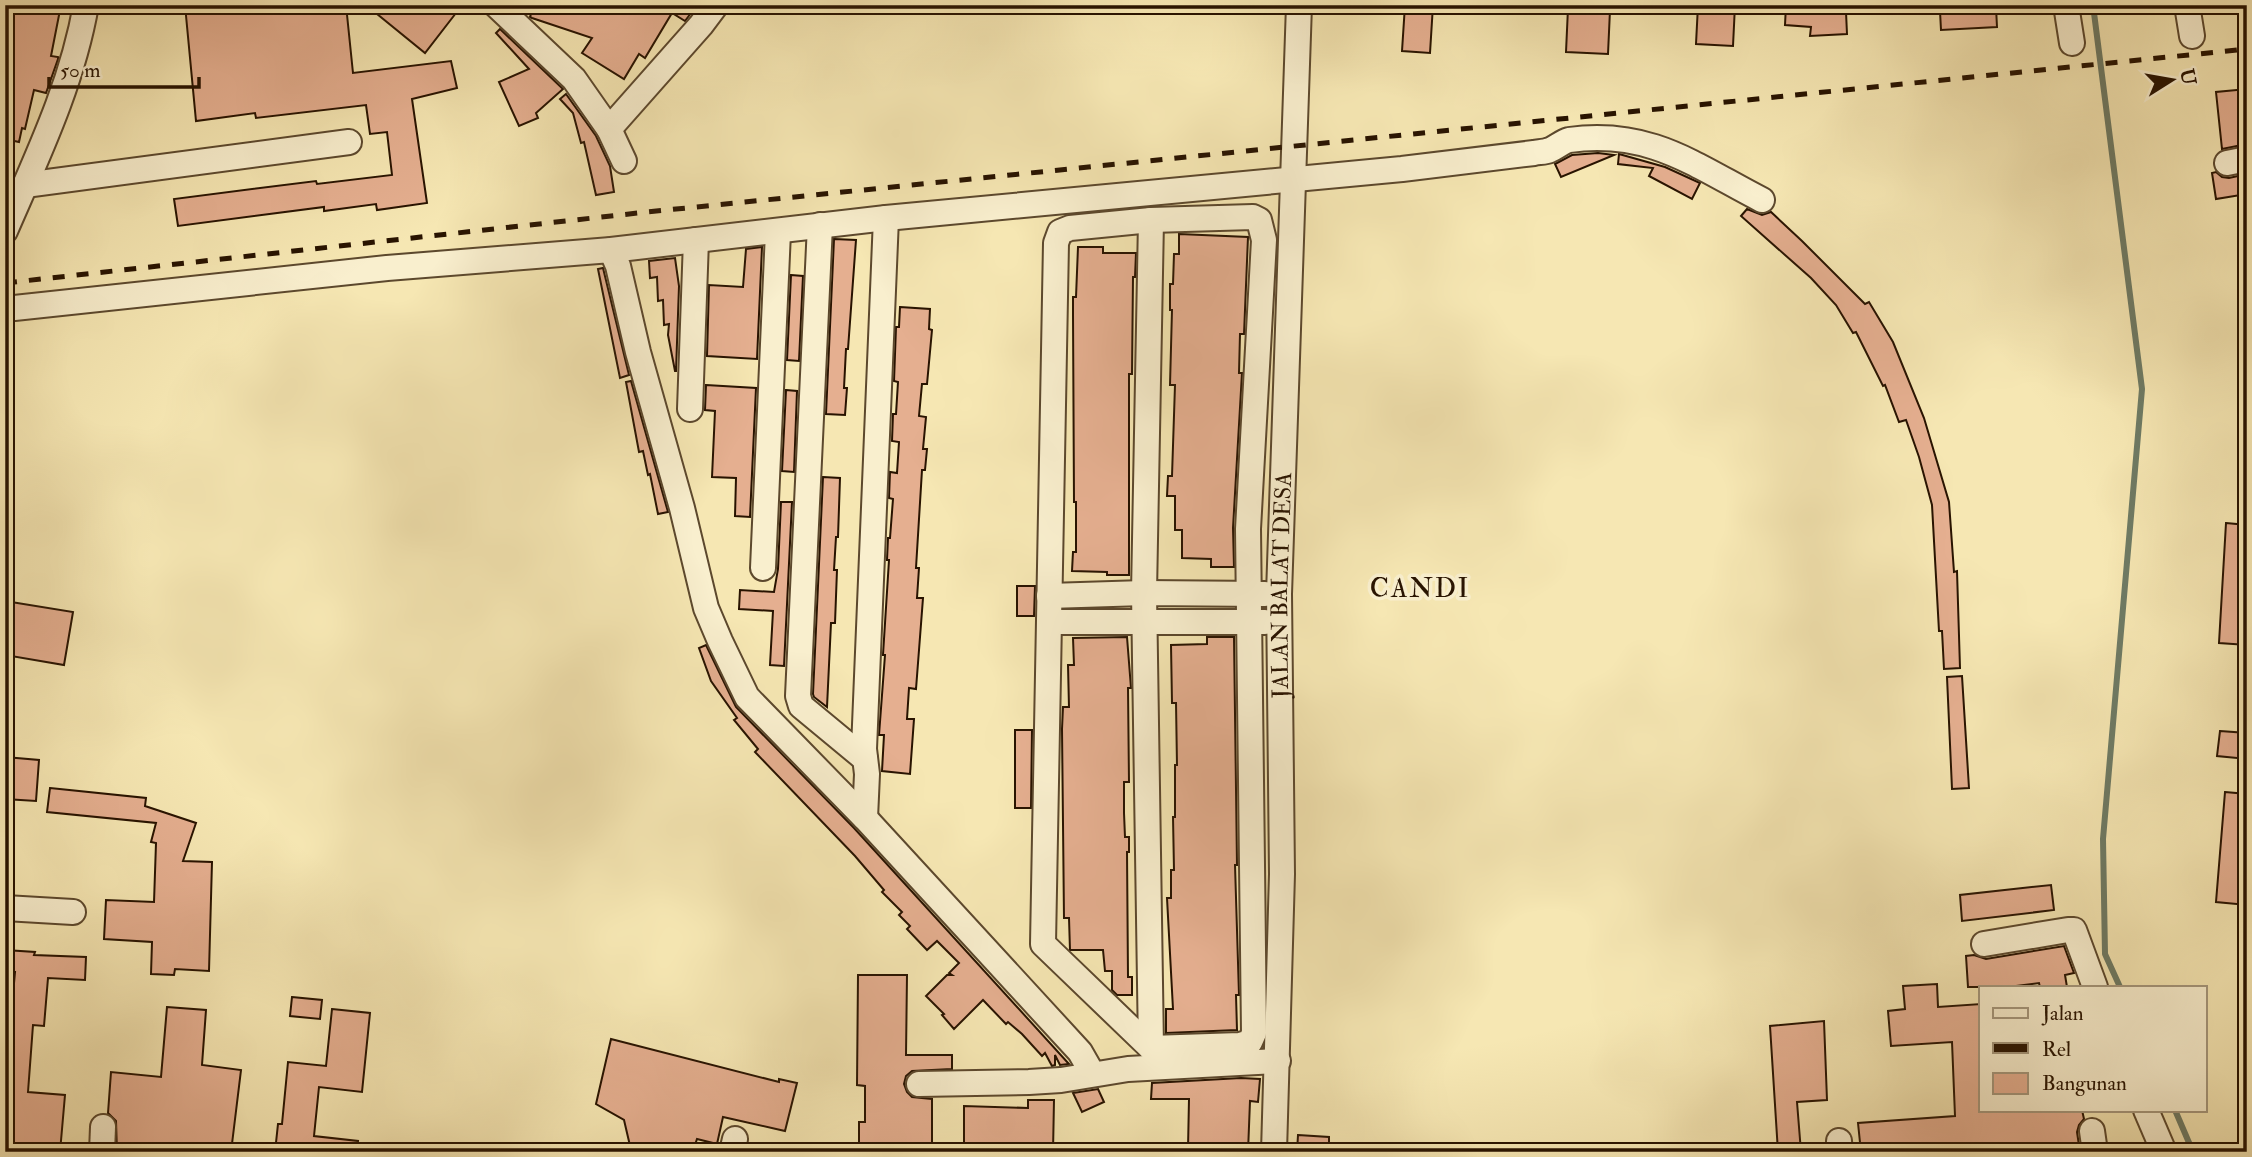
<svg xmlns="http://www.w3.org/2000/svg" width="2252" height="1157" font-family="'IM FELL Double Pica',serif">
	<rect width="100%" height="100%" fill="#f6e7b3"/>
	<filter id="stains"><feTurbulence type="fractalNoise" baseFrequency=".00286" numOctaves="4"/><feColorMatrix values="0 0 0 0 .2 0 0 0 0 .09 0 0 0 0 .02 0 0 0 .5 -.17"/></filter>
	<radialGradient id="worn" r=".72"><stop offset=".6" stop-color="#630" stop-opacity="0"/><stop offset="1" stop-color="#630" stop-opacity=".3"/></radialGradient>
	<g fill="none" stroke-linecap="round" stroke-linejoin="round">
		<g stroke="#6e7b65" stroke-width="6">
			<polyline points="2093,5 2142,389 2103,839 2105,954 2120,987"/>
			<polyline points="2175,1110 2193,1152"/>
		</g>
	</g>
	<g fill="#e5af90" stroke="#281300" stroke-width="2">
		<polygon points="5,5 61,5 51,56 58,57 58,59 46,93 34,90 25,129 22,128 19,142 5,139"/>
		<polygon points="185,5 346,5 353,73 451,61 457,88 412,99 427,203 377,210 376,204 324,211 324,207 178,226 174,199 316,181 317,184 392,175 387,132 370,134 366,105 256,118 255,113 196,121"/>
		<polygon points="366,5 446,5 456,13 425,53"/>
		<polygon points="534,5 697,5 685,21 672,13 645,58 639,54 624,79 582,53 592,38 532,18 530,17"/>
		<polygon points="1405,5 1433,5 1430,53 1402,51"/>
		<polygon points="1698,5 1735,5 1733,46 1696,44"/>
		<polygon points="1786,5 1827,6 1827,10 1846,12 1847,34 1810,36 1811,27 1785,25"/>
		<polygon points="1996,7 1997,27 1941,30 1940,11"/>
		<polygon points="1568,8 1610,10 1608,54 1566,52"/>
		<polygon points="500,29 563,89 536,113 538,118 519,126 499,82 529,69 496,33"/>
		<polygon points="2247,89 2247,144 2222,149 2216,92"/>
		<polygon points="566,94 596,136 610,166 614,192 596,195 584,142 581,143 573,113 560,99"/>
		<polygon points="1598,153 1614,155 1561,177 1555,164 1572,155"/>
		<polygon points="1619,154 1665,167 1700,183 1692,199 1649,176 1653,168 1618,164"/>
		<polygon points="2216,172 2222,177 2229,178 2247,174 2247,194 2216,199 2212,173"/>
		<polygon points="1747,209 1762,215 1771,212 1802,241 1865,304 1869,302 1893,342 1924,418 1949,502 1954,572 1957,571 1960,668 1944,669 1942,631 1939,631 1932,505 1919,457 1906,420 1899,422 1885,385 1883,386 1856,332 1853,333 1836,305 1811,278 1741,216"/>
		<polygon points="1179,234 1248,237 1244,334 1240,334 1239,373 1242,373 1233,528 1234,567 1211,567 1211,559 1182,558 1182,530 1175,530 1175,496 1167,496 1168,476 1172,476 1175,385 1170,385 1172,310 1170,310 1170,284 1173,284 1174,254 1179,254"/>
		<polygon points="834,239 856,240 848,349 846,349 844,388 847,388 845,415 826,414"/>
		<polygon points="762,247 757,359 707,356 709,285 743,287 746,249"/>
		<polygon points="1078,247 1103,247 1103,253 1136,253 1135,277 1133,277 1132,374 1129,374 1129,575 1107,575 1107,572 1072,571 1073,552 1076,552 1076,502 1074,502 1073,315 1073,297 1076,297"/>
		<polygon points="675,258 679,286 676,371 675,371 668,335 669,324 664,325 663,300 658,301 657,277 650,278 649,261"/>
		<polygon points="603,268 629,375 620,378 598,269"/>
		<polygon points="791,275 803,276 799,361 787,360"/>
		<polygon points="900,307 930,309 929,329 932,330 927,384 922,384 919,416 926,417 923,449 927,449 925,470 922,470 916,568 919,568 917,598 923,598 916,689 909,688 907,719 914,719 910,774 882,771 884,735 879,735 885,655 883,655 889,560 887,560 888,538 890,538 893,499 889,498 890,472 897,473 899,442 892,441 893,414 896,414 898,382 894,381 896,327 899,327"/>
		<polygon points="631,381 668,512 658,514 650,474 648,475 643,451 639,452 626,382"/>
		<polygon points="706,385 756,388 750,517 735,516 736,478 712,477 715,411 705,410"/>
		<polygon points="786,390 797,391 794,472 782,471"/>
		<polygon points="823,477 840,478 838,537 836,537 834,570 837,570 835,623 831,623 827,707 814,697 813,694"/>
		<polygon points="781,502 792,502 784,666 770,665 773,611 739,609 740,590 774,592 778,569"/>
		<polygon points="2226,523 2247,525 2247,645 2219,643"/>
		<polygon points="1017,586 1035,586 1034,616 1017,616"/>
		<polygon points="5,601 73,612 64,665 5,655"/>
		<polygon points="1127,637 1131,688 1128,688 1129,782 1124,782 1124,813 1125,837 1129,837 1129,852 1127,852 1128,977 1132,977 1132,995 1117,995 1112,990 1112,971 1105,971 1103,950 1070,950 1069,918 1064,918 1062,729 1063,707 1069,707 1068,665 1074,665 1073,638"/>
		<polygon points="1207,637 1234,637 1237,865 1235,865 1239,995 1236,995 1237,1030 1166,1033 1166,1009 1173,1009 1167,898 1171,898 1171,870 1174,870 1173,817 1175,817 1175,765 1177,765 1176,703 1172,703 1171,645 1207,644"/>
		<polygon points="706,645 736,707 854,828 1069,1064 1060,1065 1055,1055 1055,1065 1052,1066 1045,1053 1042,1056 1022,1034 1008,1022 1006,1024 983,1000 954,1029 942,1015 944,1014 926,996 947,975 952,975 949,973 959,963 937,941 927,950 907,929 910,926 899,915 902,912 882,892 884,890 855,856 755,752 758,749 734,720 737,718 711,681 699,648"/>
		<polygon points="1962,676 1969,788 1952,789 1947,677"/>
		<polygon points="1015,730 1032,730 1031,808 1015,808"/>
		<polygon points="2220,731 2247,733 2247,759 2217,756"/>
		<polygon points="5,757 39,760 36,801 5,799"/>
		<polygon points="50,788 146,798 145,806 196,823 183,861 212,862 209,971 175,969 174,975 151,974 152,942 104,939 106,900 154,902 156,843 151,842 156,823 47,812"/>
		<polygon points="2225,792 2247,794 2247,905 2216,902"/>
		<polygon points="2051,885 2054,910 1962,921 1960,895"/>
		<polygon points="2064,946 2074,973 2065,975 2067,987 2040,987 2039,983 2008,987 1968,987 1966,956 1974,955 1986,959"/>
		<polygon points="5,950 35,952 34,955 86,957 85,980 48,978 44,1026 33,1025 28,1092 65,1095 60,1152 7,1149 12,1084 5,1083 15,972 5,972"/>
		<polygon points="858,975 907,975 906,1055 952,1055 952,1069 912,1071 906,1076 904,1084 907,1092 912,1097 932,1099 932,1145 859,1147 859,1122 865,1122 865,1086 857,1085"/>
		<polygon points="1937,984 1938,1007 1981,1004 1981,1110 2082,1110 2084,1119 2079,1125 2077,1132 2080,1152 1861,1152 1858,1123 1955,1116 1952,1042 1891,1046 1888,1011 1905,1009 1903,986"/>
		<polygon points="292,997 322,1000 320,1019 290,1016"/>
		<polygon points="167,1007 206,1010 202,1065 241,1070 231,1152 117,1152 116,1121 108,1113 111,1072 161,1077"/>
		<polygon points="332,1009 370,1013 362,1092 319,1087 314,1136 358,1141 357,1152 275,1152 278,1124 282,1124 288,1062 326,1066"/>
		<polygon points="1824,1021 1827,1100 1797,1102 1801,1152 1778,1152 1770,1026"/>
		<polygon points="611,1039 779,1082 779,1079 797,1083 785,1131 723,1117 717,1144 697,1139 693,1151 631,1150 624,1120 596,1104"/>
		<polygon points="1241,1078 1260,1079 1258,1102 1250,1101 1248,1152 1188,1149 1189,1099 1151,1099 1152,1083"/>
		<polygon points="1098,1089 1104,1102 1082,1112 1073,1093"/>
		<polygon points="1028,1100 1054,1100 1053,1152 993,1152 991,1145 964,1145 964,1106 1028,1108"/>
		<polygon points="1298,1135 1329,1137 1329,1152 1297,1152"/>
	</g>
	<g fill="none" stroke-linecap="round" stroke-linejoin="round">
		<g stroke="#5c482d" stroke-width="28">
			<g id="minor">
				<polyline points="496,5 574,79 609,129 701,25 716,5"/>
				<polyline points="2066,5 2072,43"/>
				<polyline points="2187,5 2192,36"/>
				<polyline points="609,129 624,161"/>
				<polyline points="2227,163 2247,159"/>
				<polyline points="25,185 349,142"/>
				<polygon points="1253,217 1259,220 1264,240 1248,529 1254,1033 1250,1042 1240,1045 1151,1048 1043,944 1056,243 1060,232 1070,228 1151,220"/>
				<polyline points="820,225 798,696 801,706 865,759"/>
				<path d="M5 231C37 157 72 85 86 5"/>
				<polyline points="611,250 618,266 638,352 682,508 706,608 720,641 747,697 865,818 1080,1052 1092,1073"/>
				<path d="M5 309 387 268 611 250 886 218 1402 169 1534 153C1539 152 1545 152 1550 150 1557 147 1562 142 1569 140 1650 129 1694 165 1762 200"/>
				<polyline points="690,409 696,240"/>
				<polyline points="763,568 778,232"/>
				<polyline points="1049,596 1144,593 1265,594"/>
				<polyline points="1049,622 1265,622"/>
				<polyline points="865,818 867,774 864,749 886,218"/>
				<polyline points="5,908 73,912"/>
				<polyline points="1984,944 2068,930 2074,930 2095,987"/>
				<polyline points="1151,1048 1144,593 1151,220"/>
				<polyline points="919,1084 1029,1082 1061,1080 1128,1069 1278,1061"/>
				<polyline points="2146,1110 2164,1152"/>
				<polyline points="2092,1131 2095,1152"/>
				<polyline points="1839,1141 1840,1152"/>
				<polyline points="102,1152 103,1127"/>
				<polyline points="732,1152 735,1139"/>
				<path id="s1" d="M1274 1152 1282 874 1279 594 1299 5"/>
			</g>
		</g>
		<use href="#minor" stroke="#f9efce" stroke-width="24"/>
		<polyline stroke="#281300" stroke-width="5" stroke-dasharray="12 12" stroke-linecap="butt" points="5,283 647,212 2247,49"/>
	</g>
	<g text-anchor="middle" stroke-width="7" stroke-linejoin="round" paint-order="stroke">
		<g font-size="23" fill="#281300" stroke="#f9efce">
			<text dy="8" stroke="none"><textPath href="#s1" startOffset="567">JALAN BALAT DESA</textPath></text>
		</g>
		<g font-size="26" letter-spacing="2" fill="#281300" stroke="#f9efce">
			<text x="1420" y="597">CANDI</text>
		</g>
	</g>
	<rect width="2252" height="1157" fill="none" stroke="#f6e7b3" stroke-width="28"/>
	<rect x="7" y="7" width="2238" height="1143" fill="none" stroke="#281300" stroke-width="3.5"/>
	<rect x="14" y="14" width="2224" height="1129" fill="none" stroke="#281300" stroke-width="2"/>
	<rect x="1979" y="986" width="228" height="126" fill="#f9efce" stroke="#a5977c" stroke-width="2"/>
	<rect x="1993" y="1008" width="35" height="10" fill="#f9efce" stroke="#a5977c" stroke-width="2"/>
	<text x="2042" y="1020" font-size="21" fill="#281300">Jalan</text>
	<rect x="1993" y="1043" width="35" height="10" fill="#281300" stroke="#a5977c" stroke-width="2"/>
	<text x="2042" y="1056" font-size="21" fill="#281300">Rel</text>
	<rect x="1993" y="1073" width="35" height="21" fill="#e5af90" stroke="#a5977c" stroke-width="2"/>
	<text x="2042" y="1090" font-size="21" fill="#281300">Bangunan</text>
	<g transform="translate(2172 80) rotate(79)" stroke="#f9efce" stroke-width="5" paint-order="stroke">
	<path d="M0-5L12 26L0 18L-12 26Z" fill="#281300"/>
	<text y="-10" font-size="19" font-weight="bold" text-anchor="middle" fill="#281300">U</text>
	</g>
	<path d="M49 77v10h150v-10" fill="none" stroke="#281300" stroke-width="3.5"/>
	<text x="60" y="77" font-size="21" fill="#281300" stroke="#f9efce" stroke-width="5" paint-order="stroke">50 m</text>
	<rect width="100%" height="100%" filter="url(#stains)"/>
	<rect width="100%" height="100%" fill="url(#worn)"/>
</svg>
